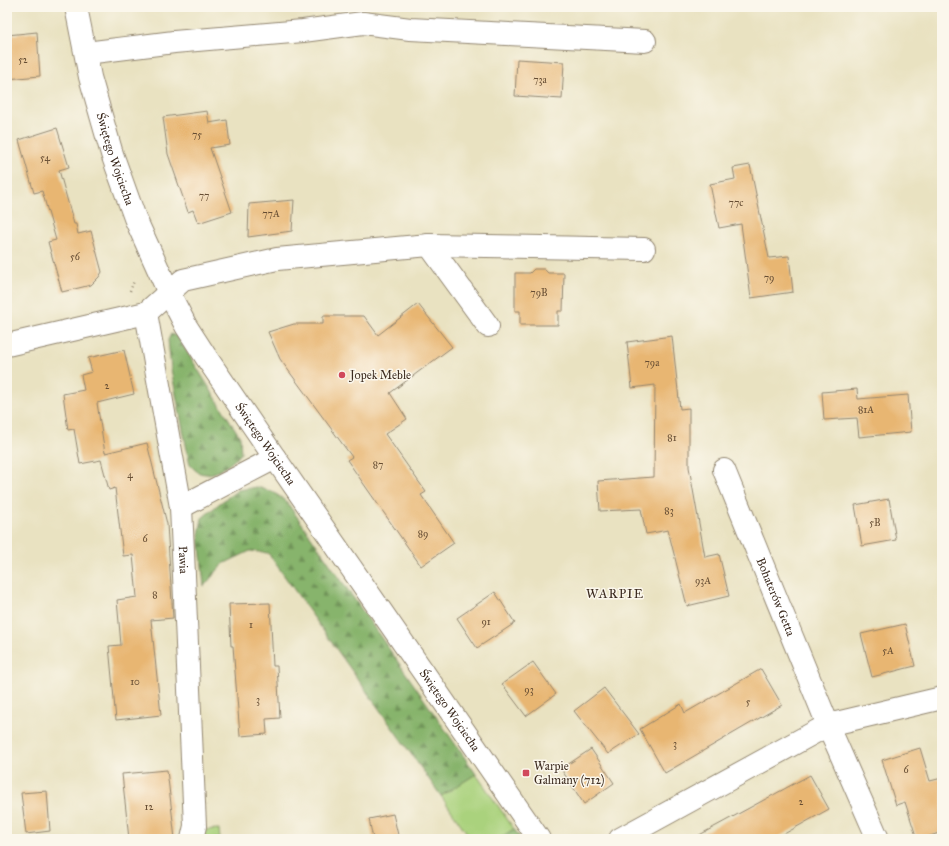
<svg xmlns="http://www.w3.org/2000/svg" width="949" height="846" font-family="'IM FELL Great Primer',serif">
	<defs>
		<pattern id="forest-firs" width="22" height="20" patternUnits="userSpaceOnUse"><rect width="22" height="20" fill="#87b46c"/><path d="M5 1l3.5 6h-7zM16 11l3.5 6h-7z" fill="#709358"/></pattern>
	</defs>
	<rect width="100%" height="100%" fill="#fbf7ec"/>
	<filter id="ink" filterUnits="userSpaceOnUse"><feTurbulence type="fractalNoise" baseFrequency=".025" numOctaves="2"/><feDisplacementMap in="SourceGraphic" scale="8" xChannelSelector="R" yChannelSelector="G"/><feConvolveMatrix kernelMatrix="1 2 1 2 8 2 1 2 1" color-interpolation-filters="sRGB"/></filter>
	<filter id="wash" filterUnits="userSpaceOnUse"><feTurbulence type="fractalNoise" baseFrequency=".012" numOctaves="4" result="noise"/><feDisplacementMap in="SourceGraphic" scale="16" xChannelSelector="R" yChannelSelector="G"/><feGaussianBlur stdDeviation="0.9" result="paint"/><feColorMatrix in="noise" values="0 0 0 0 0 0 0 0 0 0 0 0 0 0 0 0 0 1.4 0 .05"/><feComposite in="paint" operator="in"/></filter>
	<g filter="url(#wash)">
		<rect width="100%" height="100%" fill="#e9e2c1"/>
		<g fill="#aad27d" stroke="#727e4e">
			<polygon points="476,774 514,829 498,839 471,839 441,796"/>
			<polygon points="219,829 220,839 203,839 204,830"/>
		</g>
		<g fill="url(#forest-firs)" stroke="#616f45">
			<path d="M171 334 177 336 240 437 241 454C231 463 216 478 200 473 197 472 193 468 190 465L171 369 168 340Z"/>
			<polygon points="257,487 273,492 286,501 476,774 441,796 268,553 250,551 223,564 204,586 199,535 202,518 220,503 238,490"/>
			<polygon points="514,829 521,839 498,839"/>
		</g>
		<g id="blocks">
			<g fill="#e8b672">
				<polygon points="37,32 40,76 7,79 7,35"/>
				<polygon points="517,59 564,62 562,99 515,96"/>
				<polygon points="207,111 209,123 227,120 230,145 210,148 232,212 198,223 193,210 188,212 168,154 163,117"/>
				<polygon points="57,128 69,167 59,170 74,224 76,224 78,234 91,231 102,272 99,277 91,285 62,292 48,242 56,240 42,191 34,193 19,140"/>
				<polygon points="750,165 769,258 789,256 793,292 751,298 741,224 719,228 710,184 735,179 733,168"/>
				<polygon points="294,200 292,231 248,237 249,204"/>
				<polygon points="534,269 544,269 548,273 564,273 563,311 558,311 558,325 520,325 520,311 515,311 515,273 530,273"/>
				<polygon points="418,304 452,347 390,393 407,419 385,434 426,492 421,495 454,543 421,566 347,460 352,457 280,359 268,332 294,324 323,324 323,316 364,316 378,335"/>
				<polygon points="672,336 680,409 689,408 689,467 705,557 719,554 729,596 687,606 668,530 646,534 641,509 600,511 598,481 654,477 655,385 632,388 627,342"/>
				<polygon points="124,350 134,394 97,403 105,453 147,443 167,524 173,618 151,620 161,715 116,720 109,646 121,645 117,600 137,597 133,555 123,556 115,488 109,490 101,460 80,464 74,429 68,430 63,394 84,390 81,375 92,372 88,358"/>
				<polygon points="857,389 858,399 908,395 911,432 859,437 857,418 824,420 822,392"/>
				<polygon points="889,499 896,540 862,546 855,505"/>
				<polygon points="495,592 515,623 477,648 457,618"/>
				<polygon points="270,603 273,666 277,666 280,718 266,719 267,734 240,736 233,646 231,646 229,604"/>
				<polygon points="905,624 915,666 872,677 861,634"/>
				<polygon points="533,662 556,694 526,716 502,684"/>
				<polygon points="761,669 782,705 665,773 640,729 681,704 685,713"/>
				<polygon points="604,688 639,734 608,754 574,711"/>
				<polygon points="920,748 930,781 942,778 942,832 921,839 917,839 905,802 896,805 882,760"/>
				<polygon points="591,749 614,783 584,804 561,769"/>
				<polygon points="167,770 175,839 129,839 122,774"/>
				<polygon points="810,775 829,809 775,839 692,839"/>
				<polygon points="47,791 50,831 26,834 21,793"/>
				<polygon points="393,814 399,839 373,839 369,819"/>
			</g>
		</g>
	</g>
	<g filter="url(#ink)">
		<use href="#blocks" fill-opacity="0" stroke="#928670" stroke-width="1"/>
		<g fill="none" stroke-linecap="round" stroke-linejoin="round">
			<g stroke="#928670" stroke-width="24">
				<g id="minor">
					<path id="s1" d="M76 7 90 77 112 154 135 218 169 293 186 326 206 357 275 458 539 839"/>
					<polyline points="86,53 174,42 303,31 363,23 410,29 645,41"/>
					<polyline points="429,245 488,326"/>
					<path id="s2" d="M146 313 181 507 195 826 192 839"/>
					<polyline points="7,345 146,313 183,280 277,259 429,245 644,249"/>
					<path id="s3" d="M724 470 828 725 878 839"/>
					<polyline points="181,507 275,458"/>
					<polyline points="620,839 828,725 942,698"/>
				</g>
			</g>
			<polyline stroke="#928670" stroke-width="2.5" stroke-dasharray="1 3" stroke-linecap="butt" points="130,291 134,281"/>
			<use href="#minor" stroke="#fff" stroke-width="22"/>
		</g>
	</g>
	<g fill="#d1495b" stroke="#fbf7ec" stroke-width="1.5">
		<circle cx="342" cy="375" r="4"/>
		<rect x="522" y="769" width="8" height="8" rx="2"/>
	</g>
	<g text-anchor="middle" stroke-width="3" stroke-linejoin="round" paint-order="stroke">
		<g font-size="10" fill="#664d33">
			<text x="23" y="63">52</text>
			<text x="540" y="83">73a</text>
			<text x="197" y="138">75</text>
			<text x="45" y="161">54</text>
			<text x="204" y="199">77</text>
			<text x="736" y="206">77c</text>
			<text x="271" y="217">77A</text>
			<text x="75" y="260">56</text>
			<text x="769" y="281">79</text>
			<text x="539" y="296">79B</text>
			<text x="652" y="366">79a</text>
			<text x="107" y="389">2</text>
			<text x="866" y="413">81A</text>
			<text x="672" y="441">81</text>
			<text x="378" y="468">87</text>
			<text x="130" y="478">4</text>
			<text x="669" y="514">83</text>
			<text x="875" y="526">5B</text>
			<text x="423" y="537">89</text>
			<text x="145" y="542">6</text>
			<text x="703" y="584">93A</text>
			<text x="155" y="598">8</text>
			<text x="486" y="625">91</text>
			<text x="251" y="628">1</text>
			<text x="888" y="654">5A</text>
			<text x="135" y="685">10</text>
			<text x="529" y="693">93</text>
			<text x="258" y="703">3</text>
			<text x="748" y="705">5</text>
			<text x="675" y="747">3</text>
			<text x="906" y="773">6</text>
			<text x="801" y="805">2</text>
			<text x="149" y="810">12</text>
		</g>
		<g font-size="12" fill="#3b2a1e" stroke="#fbf7ec">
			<text dy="4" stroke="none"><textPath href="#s1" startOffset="157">Świętego Wojciecha</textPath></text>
			<text dy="4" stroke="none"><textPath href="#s1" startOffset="481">Świętego Wojciecha</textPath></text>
			<text dy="4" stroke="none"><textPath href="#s2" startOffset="250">Pawia</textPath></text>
			<text dy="4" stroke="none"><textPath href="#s3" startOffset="137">Bohaterów Getta</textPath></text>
			<text dy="4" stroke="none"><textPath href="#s1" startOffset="805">Świętego Wojciecha</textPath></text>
		</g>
		<g font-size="12" fill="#3b2a1e" stroke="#fbf7ec" text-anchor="start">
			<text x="350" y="379">Jopek Meble</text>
			<text x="534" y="770">Warpie<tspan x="534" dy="14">Galmany (712)</tspan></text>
		</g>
		<g font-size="13" letter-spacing="1" fill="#3b2a1e" stroke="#fbf7ec">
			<text x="615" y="598">WARPIE</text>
		</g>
	</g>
	<rect width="949" height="846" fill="none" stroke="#fbf7ec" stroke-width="24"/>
</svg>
